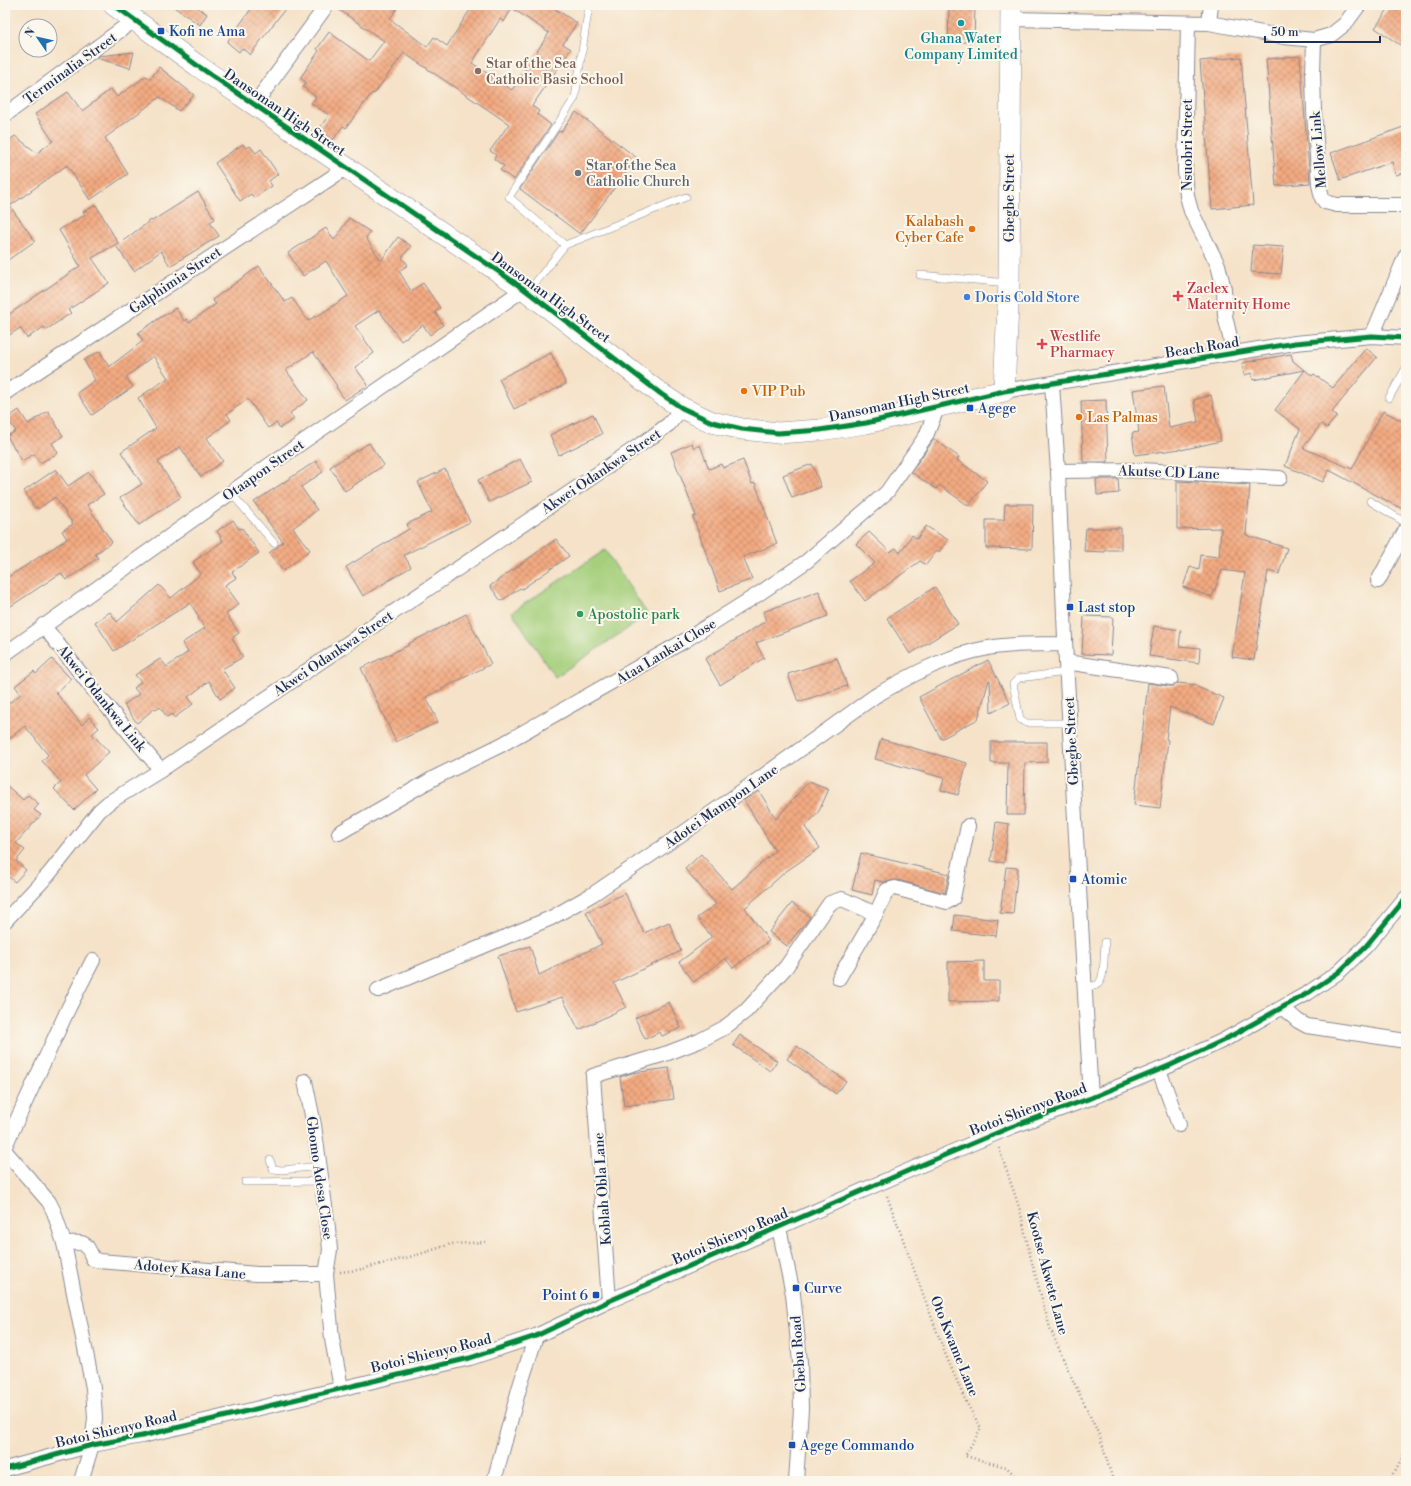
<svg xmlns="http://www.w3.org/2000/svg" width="1411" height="1486" font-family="'Libre Bodoni',serif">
	<defs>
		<pattern id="building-cross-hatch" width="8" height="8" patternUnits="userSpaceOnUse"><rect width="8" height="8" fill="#f3aa81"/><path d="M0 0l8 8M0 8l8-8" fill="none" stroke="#c48b6d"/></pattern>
	</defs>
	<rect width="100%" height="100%" fill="#fbf7ec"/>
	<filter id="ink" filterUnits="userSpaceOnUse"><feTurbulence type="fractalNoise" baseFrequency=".025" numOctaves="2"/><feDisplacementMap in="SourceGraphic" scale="8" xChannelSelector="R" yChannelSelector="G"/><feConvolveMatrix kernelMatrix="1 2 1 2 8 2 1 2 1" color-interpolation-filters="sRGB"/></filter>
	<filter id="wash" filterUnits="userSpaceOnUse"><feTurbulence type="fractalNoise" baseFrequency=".012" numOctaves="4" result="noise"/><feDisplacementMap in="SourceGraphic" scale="16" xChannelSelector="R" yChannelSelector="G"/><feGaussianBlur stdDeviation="0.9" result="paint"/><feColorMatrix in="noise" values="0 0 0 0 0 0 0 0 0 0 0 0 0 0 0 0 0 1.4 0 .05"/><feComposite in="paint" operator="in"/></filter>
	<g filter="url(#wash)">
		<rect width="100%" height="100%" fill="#f5e2c8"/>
		<polygon fill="#a5cf7c" stroke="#607f6d" points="605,550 648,615 555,677 512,612"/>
		<g id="blocks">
			<g fill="url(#building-cross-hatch)" fill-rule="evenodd">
				<polygon points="171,5 194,5 207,14 200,25"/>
				<polygon points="254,5 288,5 250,55 242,48 239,52 227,42"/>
				<path d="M335 5H399L390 19 427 47 434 37 447 46 473 5H549L577 23 563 44 571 49 532 106 539 111 537 114 551 125 514 180 500 170 504 166 494 159 496 155 490 151 509 124 404 53 374 94 372 93 346 128 343 126 333 140 318 130 329 115 311 103 316 97 303 87 306 82 300 78 319 51 317 49 329 32 369 61 384 41 335 7ZM512 8 549 33 512 90 472 63 500 19 504 22Z"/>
				<polygon points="949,5 975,5 974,42 948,42"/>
				<polygon points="1391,5 1406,5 1406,49 1375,28"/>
				<polygon points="134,52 130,68 97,58 99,56"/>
				<polygon points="1300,56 1310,183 1276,186 1266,59"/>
				<polygon points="1241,57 1253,205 1212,209 1200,61"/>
				<polygon points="159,67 194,95 179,111 160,97 105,138 128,174 90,200 67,165 10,206 35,241 5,262 5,144 15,136 37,153 53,141 35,114 68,92 82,111 111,89 117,97 146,76 150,79"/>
				<polygon points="576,112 637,158 580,234 520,189 559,131 561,132"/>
				<polygon points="1406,126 1406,172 1396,175 1392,162 1340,180 1331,153"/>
				<polygon points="243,144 246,148 250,146 256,153 261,149 278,174 269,181 272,186 254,198 251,194 240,201 215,163"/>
				<polygon points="198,192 215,219 210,222 219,236 170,266 161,251 134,271 116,246 151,220 152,221"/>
				<polygon points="96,205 118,243 92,258 109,283 68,310 71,313 46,330 44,327 27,338 20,328 5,338 5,317 80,266 59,230 85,215 83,212"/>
				<polygon points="349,218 370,232 366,238 381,261 398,237 411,246 402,258 408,265 399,271 411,291 423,283 440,308 435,312 443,325 430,335 423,325 401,341 379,310 355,326 374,353 355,367 368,385 345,400 336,387 337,386 313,352 286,370 308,400 290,413 294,419 280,428 276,423 268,428 248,399 227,414 231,420 207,438 223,461 201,477 180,447 158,462 181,497 139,525 120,498 142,484 121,452 156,428 138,398 168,378 153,356 126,377 133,387 92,415 77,393 95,380 84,360 100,351 109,367 143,341 138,333 158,319 176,308 184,321 186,319 189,323 216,304 212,300 259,266 285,302 292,298 308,321 315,316 316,317 348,296 326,261 303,276 288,253 326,228 334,240"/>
				<polygon points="1253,245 1284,247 1281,274 1251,272"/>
				<polygon points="1366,348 1377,357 1332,412 1337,416 1327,428 1321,424 1303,448 1352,469 1383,411 1406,423 1406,511 1329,470 1323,482 1285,466 1300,429 1275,410 1305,370 1312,376 1314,374 1333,388"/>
				<polygon points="551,353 566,384 514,409 499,379"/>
				<polygon points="1291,354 1293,361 1304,370 1253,380 1252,373 1244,375 1242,363"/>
				<polygon points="1164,386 1169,428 1198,422 1194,400 1211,395 1221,441 1181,450 1181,449 1135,455 1132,433 1139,432 1133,390"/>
				<polygon points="1106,400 1108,462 1083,462 1081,401"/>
				<polygon points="19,410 28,424 48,411 63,436 52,443 58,453 40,463 34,454 22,461 7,436 16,431 7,418"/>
				<polygon points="593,414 602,434 559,455 550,435"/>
				<polygon points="934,439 959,457 957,460 987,481 969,506 939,485 936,489 911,472"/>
				<polygon points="369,443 384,465 345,491 330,467"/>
				<polygon points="692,443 694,448 700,445 709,469 721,464 723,468 743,460 752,484 755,483 777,544 743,557 752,579 720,591 693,517 696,516 671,452"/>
				<polygon points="520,459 532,482 489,502 478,480"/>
				<polygon points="316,461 323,472 301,487 317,510 293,528 310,550 283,571 269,553 283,542 254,502"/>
				<polygon points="812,464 821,487 792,498 783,475"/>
				<polygon points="56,469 68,486 89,472 104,494 87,505 112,542 95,554 98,558 66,580 61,573 5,610 5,579 67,539 62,531 73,524 55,497 38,509 36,507 35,508 24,491"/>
				<polygon points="445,469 470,522 404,555 411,567 363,596 346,567 409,529 407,524 432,512 418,482"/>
				<polygon points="1096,479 1118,479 1119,493 1097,495"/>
				<polygon points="1177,481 1250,485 1246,535 1287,548 1279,574 1268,571 1254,660 1232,657 1245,573 1222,570 1212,597 1183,587 1190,567 1199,570 1201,555 1219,557 1221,528 1177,529"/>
				<polygon points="1005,504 1033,504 1032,549 986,548 986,520 1004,520"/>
				<polygon points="233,520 239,529 242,528 259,553 232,572 236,578 225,585 239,604 226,614 239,633 232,638 243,657 222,669 235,688 220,699 209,681 188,697 193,704 174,718 172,714 167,717 160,707 156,710 155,708 137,723 124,705 139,694 134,688 141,682 135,675 160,659 167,667 188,652 182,643 205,628 198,618 199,617 190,603 114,651 95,622 110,612 117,622 159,585 171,598 201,574 193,562 223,541 217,531"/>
				<polygon points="926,526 948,540 939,552 937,550 926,565 920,561 865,601 850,581 875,563 856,544 869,532 890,552 896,548 900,553 912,535 917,539"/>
				<polygon points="1086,528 1121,528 1121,550 1105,550 1105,552 1084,551"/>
				<polygon points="556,539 569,556 522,589 520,588 501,601 490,586"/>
				<polygon points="935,587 958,624 910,654 887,618"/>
				<polygon points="819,591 828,616 756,643 764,658 720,685 705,659 766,621 763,612"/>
				<polygon points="466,614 491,664 426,697 438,722 396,742 361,668 409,645 408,644"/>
				<polygon points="1084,616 1113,617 1111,655 1082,654"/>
				<polygon points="1154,626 1181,630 1179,646 1200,648 1199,663 1149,656"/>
				<polygon points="837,658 847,686 798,702 788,674"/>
				<polygon points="52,659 71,679 56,693 82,725 89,717 99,728 92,734 109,752 84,775 96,789 74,810 54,789 61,782 42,761 48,755 25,726 5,742 5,706 21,694 15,686 34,671 36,674"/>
				<polygon points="988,660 1010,703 991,713 990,680 989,680 978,719 941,739 919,697"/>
				<polygon points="1148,683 1170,686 1174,686 1178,683 1197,685 1197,687 1224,698 1214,724 1170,707 1166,739 1168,740 1160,808 1134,805"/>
				<polygon points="881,739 967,763 958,795 941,790 944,778 875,759"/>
				<polygon points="991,742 1047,742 1047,762 1025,763 1024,815 1007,815 1008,763 991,763"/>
				<polygon points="809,781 829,789 819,811 805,827 820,848 785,872 745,908 769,941 733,968 725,958 694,982 679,962 711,938 711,936 697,918 716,904 685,869 701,854 732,889 775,851 744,800 759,791 776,819"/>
				<polygon points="5,784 23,800 28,795 39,804 34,810 41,815 16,843 25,850 16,861 26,870 15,882 5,874"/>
				<polygon points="996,822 1009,824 1004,863 991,861"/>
				<polygon points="861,853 949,874 945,893 897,880 884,882 875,880 872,895 852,890"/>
				<polygon points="1006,867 1018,868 1013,914 1000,913"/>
				<polygon points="625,893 644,933 669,922 681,951 614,983 626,1007 579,1030 562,997 516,1012 498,956 530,946 539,975 602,944 586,912"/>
				<polygon points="792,903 810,917 787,946 769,932"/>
				<polygon points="955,915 998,920 996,936 953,931"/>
				<polygon points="984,961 984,981 999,981 999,1001 948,1002 948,962"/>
				<polygon points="669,1002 681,1028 662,1036 660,1032 645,1039 635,1018"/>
				<polygon points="740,1035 777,1061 770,1071 733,1045"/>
				<polygon points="797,1046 846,1081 836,1094 787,1059"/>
				<polygon points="669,1068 674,1099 624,1106 620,1077 632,1073"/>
			</g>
		</g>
	</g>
	<g filter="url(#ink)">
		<use href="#blocks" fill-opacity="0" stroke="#888893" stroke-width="1"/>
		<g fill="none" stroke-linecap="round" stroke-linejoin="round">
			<g stroke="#888893" stroke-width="8">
				<g id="lane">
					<polyline points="565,245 509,197 575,98 589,5"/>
					<polyline points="920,275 1008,283"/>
					<polyline points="529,291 565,245 686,197"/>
					<polyline points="1389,398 1406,368"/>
					<polyline points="231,493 274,543"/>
					<polyline points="1370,501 1406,523"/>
					<polyline points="1067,672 1019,678 1013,684 1020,719 1026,723 1070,723"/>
					<path d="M1085 986C1089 986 1094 987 1098 984 1105 979 1104 952 1105 942"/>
					<polyline points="270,1160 273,1169 282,1170 320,1166"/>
					<polyline points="245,1182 322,1181"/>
				</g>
			</g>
			<g stroke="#888893" stroke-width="16">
				<g id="street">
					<polyline points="1011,19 1209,23 1284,37 1314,40 1331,35 1345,24 1359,5"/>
					<polyline points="1188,23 1185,170 1187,196 1191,211 1218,265 1224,289 1225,316 1234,354"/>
					<polyline points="1209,23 1211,5"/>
					<polyline points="1314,40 1313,73 1314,112 1319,184 1322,198 1325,202 1337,205 1406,205"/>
					<polyline points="254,105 327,5"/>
					<polyline points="5,115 134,20"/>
					<polyline points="1372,336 1406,255"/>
					<polyline points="1052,384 1058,471 1066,662 1091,1098"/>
					<polyline points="1004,391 1295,343 1372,336 1406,338"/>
					<polyline points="5,393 346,168"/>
					<polyline points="1058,471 1141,470 1280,478"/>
					<polyline points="1378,581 1406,529"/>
					<polyline points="43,625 99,697 161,770"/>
					<polyline points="5,654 268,466 524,289"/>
					<polyline points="1066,662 1171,678"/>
					<polyline points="339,833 434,778 501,745 684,641 760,593 807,561 887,492 926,436 938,406"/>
					<polyline points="5,921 49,874 99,811 108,803 161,770 653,436 669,424 682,408"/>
					<polyline points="839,978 876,914"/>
					<path d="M378 990 551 918 593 894 689 829 875 696C911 675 948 655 988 648 1012 643 1040 645 1065 644"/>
					<polyline points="1283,1008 1298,1021 1307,1026 1406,1041"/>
					<polyline points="1159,1070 1179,1125"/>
					<polyline points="305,1081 314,1125 328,1228 330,1250 326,1274 332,1339 341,1388"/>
					<polyline points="5,1146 69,1007 93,960"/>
					<polyline points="5,1151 49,1202 54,1212 64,1243 93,1388 95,1418 92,1445 81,1481"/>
					<polyline points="779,1228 793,1294 800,1362 801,1409 796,1481"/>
					<path d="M64 1243C84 1243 85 1239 93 1259L99 1261 257 1274H326"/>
					<polyline points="609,1301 593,1076 668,1053 699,1041 724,1028 746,1011 786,967 830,903 842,899 876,914 887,890 895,888 947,902 953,898 968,826"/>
					<polyline points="5,1469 92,1445 142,1436 470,1358 536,1336 609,1301 919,1166 1011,1127 1091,1098 1171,1065 1224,1040 1308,993 1339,972 1366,946 1406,898"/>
					<polyline points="494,1481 519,1389 536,1336"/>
				</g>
			</g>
			<g stroke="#888893" stroke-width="22">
				<polyline id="secondary" points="114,5 198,66 524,289 661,394 682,408 712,422 742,429 778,433 820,430 866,423 1004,391 1009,283 1011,5"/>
			</g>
			<g stroke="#888893" stroke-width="2.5" stroke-dasharray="1 3" stroke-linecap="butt">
				<polyline points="999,1148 1020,1210 1030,1255 1050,1328 1069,1372 1100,1437 1113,1481"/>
				<polyline points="887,1196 944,1351 966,1402 981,1428 965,1456 1006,1467 1021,1481"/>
				<polyline points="340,1272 358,1270 417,1255 451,1244 485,1242"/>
				<polyline points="1390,1481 1406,1450"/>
			</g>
			<use href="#lane" stroke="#fff" stroke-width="7"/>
			<use href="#street" stroke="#fff" stroke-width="14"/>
			<use href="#secondary" stroke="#fff" stroke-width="21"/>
			<g stroke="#fbf7ec" stroke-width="8">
				<g id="cycleway">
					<polyline points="114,5 198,66 524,289 661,394 682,408 712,422 742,429 778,433 820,430 866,423 1004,391 1295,343 1372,336 1406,338"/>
					<polyline points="5,1469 92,1445 142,1436 470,1358 536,1336 609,1301 919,1166 1011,1127 1091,1098 1171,1065 1224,1040 1308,993 1339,972 1366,946 1406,898"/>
				</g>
			</g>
			<use href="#cycleway" stroke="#00873e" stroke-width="5"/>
		</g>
	</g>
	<circle fill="#0f9aa8" stroke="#fbf7ec" stroke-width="1.5" cx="961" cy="23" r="4"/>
	<g fill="#1a4fb4" stroke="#fbf7ec" stroke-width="1.5">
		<rect x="157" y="27" width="8" height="8" rx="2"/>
		<rect x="966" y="404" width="8" height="8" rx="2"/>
		<rect x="1066" y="603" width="8" height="8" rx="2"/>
		<rect x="1069" y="875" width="8" height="8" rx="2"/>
		<rect x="792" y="1284" width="8" height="8" rx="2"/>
		<rect x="592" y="1291" width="8" height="8" rx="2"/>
		<rect x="788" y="1441" width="8" height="8" rx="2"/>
	</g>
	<circle fill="#8d6e63" stroke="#fbf7ec" stroke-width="1.5" cx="478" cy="71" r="4"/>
	<circle fill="#6b7280" stroke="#fbf7ec" stroke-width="1.5" cx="578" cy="173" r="4"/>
	<g fill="#e8710a" stroke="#fbf7ec" stroke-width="1.5">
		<circle cx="972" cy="229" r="4"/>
		<circle cx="744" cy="391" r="4"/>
		<circle cx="1079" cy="417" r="4"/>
	</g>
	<g fill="#e0444e" stroke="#fbf7ec" stroke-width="1.5">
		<path d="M1176 290h4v4h4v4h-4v4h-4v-4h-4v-4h4z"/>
		<path d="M1040 338h4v4h4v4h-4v4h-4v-4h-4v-4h4z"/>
	</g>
	<circle fill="#3f7fe0" stroke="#fbf7ec" stroke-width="1.5" cx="967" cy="297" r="4"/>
	<circle fill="#2e9e5b" stroke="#fbf7ec" stroke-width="1.5" cx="580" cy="614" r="4"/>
	<g text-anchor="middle" stroke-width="4" stroke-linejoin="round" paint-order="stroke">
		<g font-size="14" fill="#164399" stroke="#fbf7ec" text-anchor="start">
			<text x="169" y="36">Kofi ne Ama</text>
			<text x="978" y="413">Agege</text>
			<text x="1078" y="612">Last stop</text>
			<text x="1081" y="884">Atomic</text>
			<text x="804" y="1293">Curve</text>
			<text x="588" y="1300" text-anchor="end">Point 6</text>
			<text x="800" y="1450">Agege Commando</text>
		</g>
		<g font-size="14" fill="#0d838f" stroke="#fbf7ec">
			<text x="961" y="43">Ghana Water<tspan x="961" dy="16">Company Limited</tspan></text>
		</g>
		<g font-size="14" fill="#785e54" stroke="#fbf7ec" text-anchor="start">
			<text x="486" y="68">Star of the Sea<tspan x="486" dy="16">Catholic Basic School</tspan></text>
		</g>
		<g font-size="14" fill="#1b2f5e" stroke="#fbf7ec">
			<text transform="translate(70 68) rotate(-36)" y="5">Terminalia Street</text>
			<text transform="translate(285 112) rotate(34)" y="5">Dansoman High Street</text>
			<text transform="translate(1187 145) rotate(-90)" y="5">Nsuobri Street</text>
			<text transform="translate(1318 150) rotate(-95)" y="5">Mellow Link</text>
			<text transform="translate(1009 198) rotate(-90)" y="5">Gbegbe Street</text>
			<text transform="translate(175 280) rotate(-34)" y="5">Galphimia Street</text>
			<text transform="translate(551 297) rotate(36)" y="5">Dansoman High Street</text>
			<text transform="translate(1202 347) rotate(-9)" y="5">Beach Road</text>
			<text transform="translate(899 402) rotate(-12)" y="5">Dansoman High Street</text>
			<text transform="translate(263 470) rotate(-35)" y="5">Otaapon Street</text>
			<text transform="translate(601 471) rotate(-34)" y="5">Akwei Odankwa Street</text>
			<text transform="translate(1169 472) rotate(2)" y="5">Akutse CD Lane</text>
			<text transform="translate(666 651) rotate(-31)" y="5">Ataa Lankai Close</text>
			<text transform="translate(333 653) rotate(-34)" y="5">Akwei Odankwa Street</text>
			<text transform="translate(102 698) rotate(51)" y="5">Akwei Odankwa Link</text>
			<text transform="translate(1071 741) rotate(-93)" y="5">Gbegbe Street</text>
			<text transform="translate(721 806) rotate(-35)" y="5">Adotei Mampon Lane</text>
			<text transform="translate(1028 1109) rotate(-21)" y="5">Botoi Shienyo Road</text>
			<text transform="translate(320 1178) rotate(82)" y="5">Gbomo Adesa Close</text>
			<text transform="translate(602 1189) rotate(-94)" y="5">Koblah Obla Lane</text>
			<text transform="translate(730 1236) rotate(-23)" y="5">Botoi Shienyo Road</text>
			<text transform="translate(190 1269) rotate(5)" y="5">Adotey Kasa Lane</text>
			<text transform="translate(1048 1273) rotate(75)" y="5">Kootse Akwete Lane</text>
			<text transform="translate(955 1346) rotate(68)" y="5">Oto Kwame Lane</text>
			<text transform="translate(431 1353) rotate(-14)" y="5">Botoi Shienyo Road</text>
			<text transform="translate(798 1354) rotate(-94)" y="5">Gbebu Road</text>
			<text transform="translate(116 1429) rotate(-13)" y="5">Botoi Shienyo Road</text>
		</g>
		<g font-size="14" fill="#5b616d" stroke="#fbf7ec" text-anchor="start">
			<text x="586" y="170">Star of the Sea<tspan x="586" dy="16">Catholic Church</tspan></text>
		</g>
		<g font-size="14" fill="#c56008" stroke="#fbf7ec" text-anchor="start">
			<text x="964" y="226" text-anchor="end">Kalabash<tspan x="964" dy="16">Cyber Cafe</tspan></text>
			<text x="752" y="396">VIP Pub</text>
			<text x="1087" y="422">Las Palmas</text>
		</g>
		<g font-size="14" fill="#be3a42" stroke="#fbf7ec" text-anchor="start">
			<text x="1187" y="293">Zaclex<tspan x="1187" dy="16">Maternity Home</tspan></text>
			<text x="1050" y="341">Westlife<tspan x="1050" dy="16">Pharmacy</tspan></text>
		</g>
		<g font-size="14" fill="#366cbe" stroke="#fbf7ec" text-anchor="start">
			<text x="975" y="302">Doris Cold Store</text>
		</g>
		<g font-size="14" fill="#27864d" stroke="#fbf7ec" text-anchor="start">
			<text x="588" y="619">Apostolic park</text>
		</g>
	</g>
	<rect width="1411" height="1486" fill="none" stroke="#fbf7ec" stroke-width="20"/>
	<g transform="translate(38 38) rotate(304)"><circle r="19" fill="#fbf7ec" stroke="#a1a7b3"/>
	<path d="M0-3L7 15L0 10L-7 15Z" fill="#1f6fb2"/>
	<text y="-6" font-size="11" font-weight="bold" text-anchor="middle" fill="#1b2f5e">N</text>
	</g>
	<path d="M1265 36v6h115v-6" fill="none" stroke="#1b2f5e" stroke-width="2"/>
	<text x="1271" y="36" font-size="12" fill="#1b2f5e" stroke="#fbf7ec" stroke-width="3" paint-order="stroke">50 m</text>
</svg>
